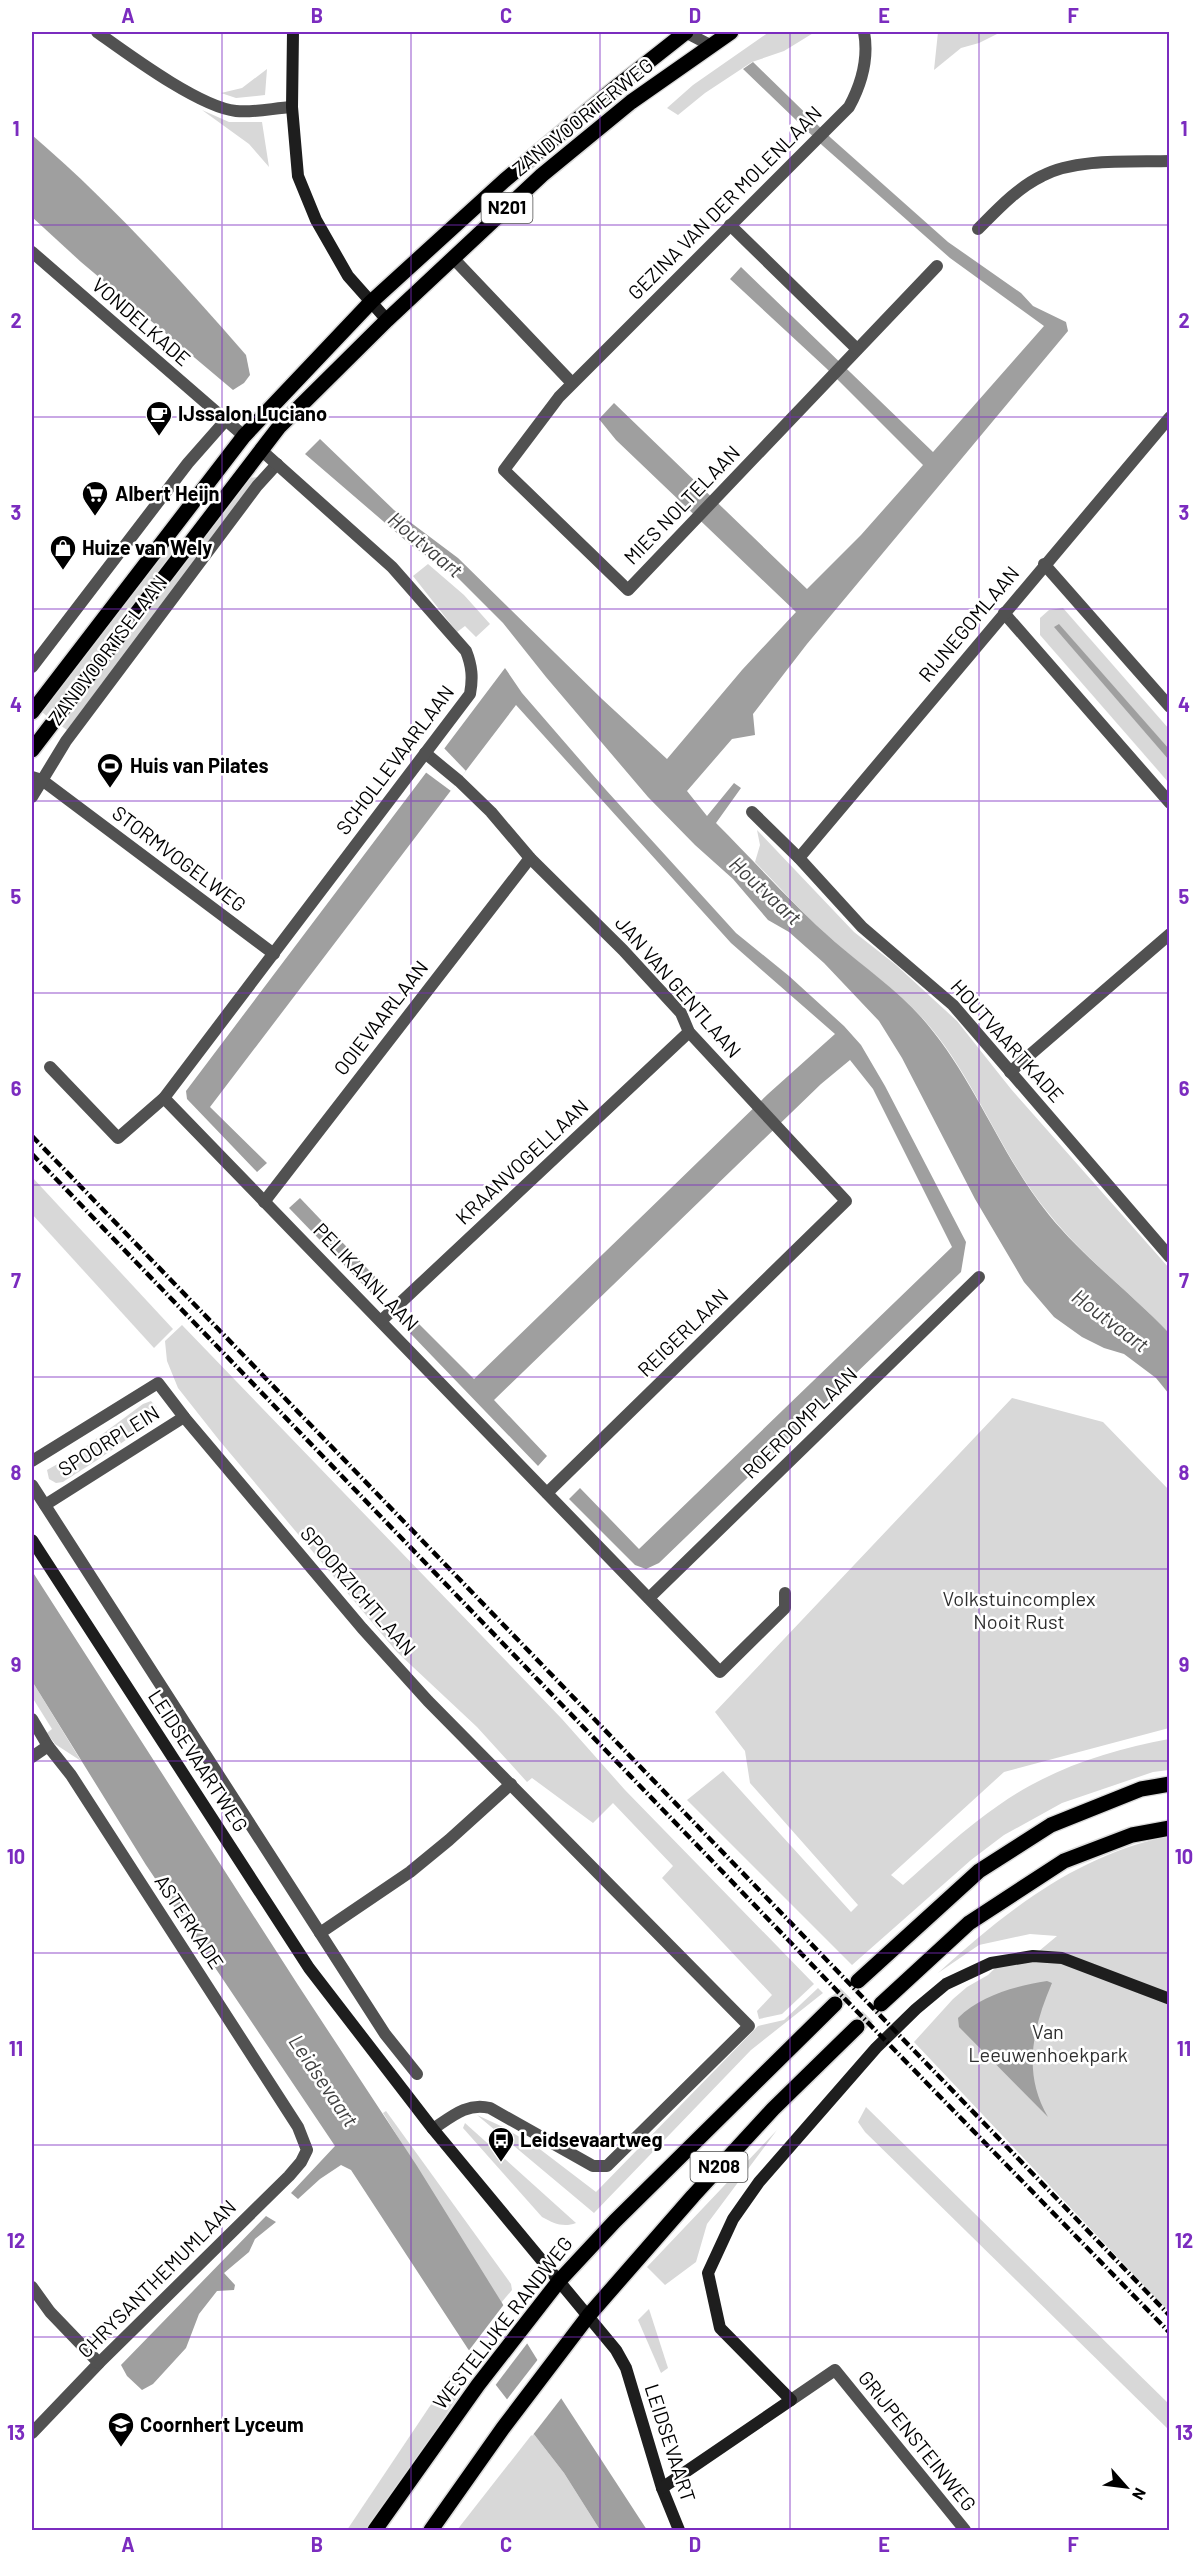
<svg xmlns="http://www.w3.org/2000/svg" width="1201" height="2562" font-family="Barlow,sans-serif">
	<rect width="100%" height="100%" fill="#fff"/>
	<g fill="#d8d8d8">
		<polygon points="769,32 815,32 784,51 752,62 705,93 678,115 667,108 693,85"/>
		<polygon points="938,32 1001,32 979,43 961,48 934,70"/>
		<polygon points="267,69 265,95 236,98 221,93 242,88"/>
		<polygon points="202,110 229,122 262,122 269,167 249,144"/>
		<polygon points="259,477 67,730 60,725 248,478"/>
		<polygon points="177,533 171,558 49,718 42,712"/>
		<polygon points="428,564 464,595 490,624 476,637 465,626 457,632 413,576"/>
		<polygon points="1063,608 1169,729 1169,783 1040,635 1040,618 1049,610"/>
		<path d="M757 830 854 932 896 965 957 1021 1011 1089 1169 1268V1333C1131 1293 1085 1259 1050 1215 1000 1155 976 1079 925 1021 899 991 865 969 836 943 807 918 782 890 755 862L760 845Z"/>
		<polygon points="32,1177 173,1329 154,1348 32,1214"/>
		<polygon points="182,1325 562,1719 625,1790 814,1984 782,2014 759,2019 757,2011 772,1995 662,1878 673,1866 613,1803 593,1823 532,1778 527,1782 477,1727 397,1652 219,1440 178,1388 167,1361 165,1341"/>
		<path d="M1012 1398 1103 1422 1169 1490V1728L1004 1772 891 1875 903 1885C934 1858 965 1828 999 1805 1050 1769 1109 1750 1169 1739V1770L1153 1772 1062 1803 1004 1835 971 1860 852 1965 687 1800 723 1771 851 1912 858 1905 750 1783 745 1751 715 1712Z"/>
		<path d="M151 1401 157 1408C150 1429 83 1469 63 1482L56 1483 49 1479 47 1470 77 1453 143 1404Z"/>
		<polygon points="32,1681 81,1761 55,1744 47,1733 52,1729 32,1697"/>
		<path d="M1169 1836V2312L914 2042 953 1999 967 1987 988 1975 997 1966 1033 1956 1057 1936 1030 1934 979 1945 938 1973C1006 1911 1077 1855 1169 1836Z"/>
		<polygon points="818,1988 823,1993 751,2050 594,2213 477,2115 503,2127 541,2150 596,2192 758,2026 784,2020"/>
		<polygon points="866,2107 1169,2404 1169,2430 865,2132 858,2122"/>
		<polygon points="386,2111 511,2284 512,2290 501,2303 383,2113"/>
		<path d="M465 2123 576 2223C563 2228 553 2223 542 2217L463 2128Z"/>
		<polygon points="777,2130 707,2224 696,2262 665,2285 647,2267"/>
		<polygon points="649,2309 668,2368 661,2373 638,2320"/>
		<polygon points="454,2370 467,2382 371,2530 347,2530"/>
		<polygon points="533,2433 564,2473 600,2530 457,2530"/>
	</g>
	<g fill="#9f9f9f">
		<path d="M753 62 831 138 948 242 1021 293 1033 306 1066 322 1068 331 807 644 753 714 755 735 732 739 687 791 707 816 734 783 741 788 716 823C756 863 793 905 835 942 866 969 901 992 927 1024 976 1082 1001 1156 1049 1215 1085 1259 1131 1293 1169 1333V1394L1156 1378 1124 1354 1104 1348 1082 1337 1054 1317 1024 1282 975 1199 902 1058 879 1021 824 963 789 932 768 920 733 879 695 845 648 797 546 677 503 623 456 576 412 546 305 454 320 439 394 510 458 558 602 699 667 759 742 670 796 612 616 440 599 419 614 403 807 589 861 535 923 465 826 368 730 279 741 267 933 452 1044 326 950 258 823 146 743 69Z"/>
		<path d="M32 135C110 202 178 277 246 355L250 375 244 383 233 390 81 262 32 217Z"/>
		<polygon points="1059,624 1169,749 1169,760 1054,627"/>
		<polygon points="505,668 522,693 606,790 736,933 789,976 844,1026 861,1045 885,1086 966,1242 961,1272 659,1563 646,1569 635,1565 569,1499 580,1488 639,1549 952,1247 873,1089 850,1060 821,1084 494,1400 547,1456 538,1466 409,1332 418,1323 474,1379 768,1094 835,1034 731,943 516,705 210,1107 267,1163 257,1172 187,1099 186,1091"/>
		<polygon points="300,1198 384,1286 374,1296 289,1208"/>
		<polygon points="32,1571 298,1985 417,2166 561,2398 647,2530 600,2530 564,2473 468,2349 351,2170 341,2165 320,2179 298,2199 291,2193 335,2146 146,1865 32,1681"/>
		<path d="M1047 1981 1052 1983C1033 2027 1022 2073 1048 2117L959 2027 958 2018C981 1995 1016 1986 1047 1981Z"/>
		<polygon points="266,2216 276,2222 255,2239 249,2252 224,2273 235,2285 234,2290 217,2291 199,2314 186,2348 153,2384 142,2390 127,2376 121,2365"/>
	</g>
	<g fill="#fff">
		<polygon points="442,746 466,771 451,791 424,771"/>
		<polygon points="505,2303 529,2341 494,2387 467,2353"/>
		<polygon points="539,2358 563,2396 532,2436 505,2402"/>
	</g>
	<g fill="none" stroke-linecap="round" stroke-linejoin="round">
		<g stroke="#d9d9d9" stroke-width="15" stroke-dasharray="15 8" stroke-linecap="butt">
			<polyline points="835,2004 858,1981"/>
			<polyline points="857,2027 881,2004"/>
		</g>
		<g stroke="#dbdbdb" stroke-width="18">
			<g id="primary">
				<polyline points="32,712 244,436 371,302 505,180 610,92 686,32"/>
				<polyline points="32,750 279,427 387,320 542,175 631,102 731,32"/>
				<polyline points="858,1981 979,1871 1051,1825 1141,1789 1170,1784"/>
				<polyline points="881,2004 969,1923 1064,1861 1132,1835 1170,1828"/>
				<polyline points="375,2530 478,2385 559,2281 615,2221 835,2004"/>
				<polyline points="431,2530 503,2428 589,2315 693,2196 773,2109 857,2027"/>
			</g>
		</g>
		<g stroke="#515151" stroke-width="12">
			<path d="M97 32C128 54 199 107 236 111 254 113 274 108 292 107"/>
			<polyline points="685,32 710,45"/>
			<path d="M864 32C869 59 862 83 849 107L559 397 504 470 628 590 937 266"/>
			<polyline points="730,225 857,349"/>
			<path d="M978 229C997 210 1017 188 1042 176 1076 158 1131 162 1170 161"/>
			<polyline points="32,252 244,436"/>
			<polyline points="453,258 572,383"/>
			<polyline points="1044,564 1170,707"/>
			<polyline points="1004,613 1170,803"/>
			<polyline points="32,667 188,463 225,421"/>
			<polyline points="425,753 459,781 491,812 530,858 623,950 681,1013 689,1032 846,1201 547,1493"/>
			<polyline points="32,777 42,780 274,954"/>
			<polyline points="32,797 66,741 257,486 277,464"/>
			<polyline points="752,812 799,858 862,927 953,1005 1170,1257"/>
			<polyline points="799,858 1170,417"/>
			<path d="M50 1067 118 1138 164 1098 470 694C473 678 472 666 466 651L392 567 261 450"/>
			<polyline points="1010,1072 1170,934"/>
			<polyline points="164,1098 720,1672 785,1608 785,1593"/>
			<polyline points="264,1202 530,858"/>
			<polyline points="382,1320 689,1032"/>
			<path d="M184 1417 362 1628 428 1701 749 2026 607 2166H593L490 2108C467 2102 451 2117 433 2129"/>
			<polyline points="32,1461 158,1383 184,1417 45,1505"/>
			<polyline points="32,1485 385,2034 417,2074"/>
			<polyline points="649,1598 979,1277"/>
			<polyline points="32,1719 48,1746 71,1775 298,2127 307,2150 301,2162 289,2176 99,2363 32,2433"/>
			<polyline points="32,1757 48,1746"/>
			<polyline points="320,1933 410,1872 449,1840 511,1784"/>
			<polyline points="32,2287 50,2312 99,2363"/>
			<polyline points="791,2400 835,2370 965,2530"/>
		</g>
		<g stroke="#1e1e1e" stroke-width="12">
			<polyline points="293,32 292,107 298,176 316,220 348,276 387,320"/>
			<polyline points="32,1540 309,1968 433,2129 616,2350 626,2368 662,2488 679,2530"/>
			<polyline points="662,2488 791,2400 720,2328 708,2273 733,2219 759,2182 876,2048 916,2009 946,1984 991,1963 1033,1956 1062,1958 1170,1999"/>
		</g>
		<use href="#primary" stroke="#000" stroke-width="15"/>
		<g stroke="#000" stroke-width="4.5" stroke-dasharray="9 3 1.5 3" stroke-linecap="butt">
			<polyline points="32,1136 1170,2316"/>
			<polyline points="32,1154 843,1997 1170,2333"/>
		</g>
	</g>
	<path fill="none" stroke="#7b2cbf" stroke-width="1.5" stroke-opacity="0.55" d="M222 32V2530M411 32V2530M600 32V2530M790 32V2530M979 32V2530M32 225H1170M32 417H1170M32 609H1170M32 801H1170M32 993H1170M32 1185H1170M32 1377H1170M32 1569H1170M32 1761H1170M32 1953H1170M32 2145H1170M32 2337H1170"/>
	<defs>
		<g id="cafe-pin" transform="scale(1.35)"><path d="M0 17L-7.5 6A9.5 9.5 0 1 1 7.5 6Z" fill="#000" stroke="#fff"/><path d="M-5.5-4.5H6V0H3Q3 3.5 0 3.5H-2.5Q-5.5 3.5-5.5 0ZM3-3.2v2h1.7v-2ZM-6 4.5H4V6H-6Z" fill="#fff"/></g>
		<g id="supermarket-pin" transform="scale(1.35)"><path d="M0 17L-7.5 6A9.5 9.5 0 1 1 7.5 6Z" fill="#000" stroke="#fff"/><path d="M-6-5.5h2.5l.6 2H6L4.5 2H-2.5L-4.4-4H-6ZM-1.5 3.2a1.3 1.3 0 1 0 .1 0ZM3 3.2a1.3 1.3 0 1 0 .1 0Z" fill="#fff"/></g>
		<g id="shop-pin" transform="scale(1.35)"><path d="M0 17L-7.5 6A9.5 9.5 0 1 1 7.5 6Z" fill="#000" stroke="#fff"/><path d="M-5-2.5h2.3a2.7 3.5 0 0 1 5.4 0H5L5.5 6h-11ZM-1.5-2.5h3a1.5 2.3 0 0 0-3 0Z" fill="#fff"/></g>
		<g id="stadium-pin" transform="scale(1.35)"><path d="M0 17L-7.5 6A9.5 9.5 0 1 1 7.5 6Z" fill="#000" stroke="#fff"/><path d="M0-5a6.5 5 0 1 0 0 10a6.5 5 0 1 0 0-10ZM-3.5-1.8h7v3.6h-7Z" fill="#fff"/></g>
		<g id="bus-pin" transform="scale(1.35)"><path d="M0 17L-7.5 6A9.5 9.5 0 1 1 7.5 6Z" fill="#000" stroke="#fff"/><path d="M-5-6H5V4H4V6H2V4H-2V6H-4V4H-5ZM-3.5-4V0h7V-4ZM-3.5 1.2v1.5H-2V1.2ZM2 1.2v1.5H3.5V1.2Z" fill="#fff"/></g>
		<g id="university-pin" transform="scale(1.35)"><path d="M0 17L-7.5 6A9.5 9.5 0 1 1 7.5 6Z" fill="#000" stroke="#fff"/><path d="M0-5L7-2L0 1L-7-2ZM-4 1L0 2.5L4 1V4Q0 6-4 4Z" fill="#fff"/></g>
	</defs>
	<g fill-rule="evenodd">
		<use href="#cafe-pin" x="159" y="414"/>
		<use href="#supermarket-pin" x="95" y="494"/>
		<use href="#shop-pin" x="63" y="548"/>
		<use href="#stadium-pin" x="110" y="766"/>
		<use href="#bus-pin" x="501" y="2140"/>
		<use href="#university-pin" x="121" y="2425"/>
	</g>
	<g text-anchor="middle" stroke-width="5" stroke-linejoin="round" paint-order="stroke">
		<g fill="#fff" stroke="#4c4c4c" stroke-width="1.5">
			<rect x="481.5" y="193" width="51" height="30" rx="4.5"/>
			<rect x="690.5" y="2152" width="57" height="30" rx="4.5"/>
		</g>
		<g font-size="18" font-weight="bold" fill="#000">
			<text x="507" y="214">N201</text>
			<text x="719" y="2173">N208</text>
		</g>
		<g font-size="20" fill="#000" stroke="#fff">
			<text transform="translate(583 117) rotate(-39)" y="7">ZANDVOORTERWEG</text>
			<text transform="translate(725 203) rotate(-45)" y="7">GEZINA VAN DER MOLENLAAN</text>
			<text transform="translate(141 322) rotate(41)" y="7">VONDELKADE</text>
			<text transform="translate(682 505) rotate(-46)" y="7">MIES NOLTELAAN</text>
			<text transform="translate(969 624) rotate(-50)" y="7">RIJNEGOMLAAN</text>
			<text transform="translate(108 650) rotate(-53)" y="7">ZANDVOORTSELAAN</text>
			<text transform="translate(395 760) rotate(-53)" y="7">SCHOLLEVAARLAAN</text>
			<text transform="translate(179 859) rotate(37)" y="7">STORMVOGELWEG</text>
			<text transform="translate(678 987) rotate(49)" y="7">JAN VAN GENTLAAN</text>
			<text transform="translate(381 1018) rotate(-52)" y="7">OOIEVAARLAAN</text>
			<text transform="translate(1007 1041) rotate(48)" y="7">HOUTVAARTKADE</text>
			<text transform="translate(522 1162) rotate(-43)" y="7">KRAANVOGELLAAN</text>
			<text transform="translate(366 1277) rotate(46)" y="7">PELIKAANLAAN</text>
			<text transform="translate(683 1333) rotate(-44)" y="7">REIGERLAAN</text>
			<text transform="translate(800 1423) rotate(-44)" y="7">ROERDOMPLAAN</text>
			<text transform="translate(109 1441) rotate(-32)" y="7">SPOORPLEIN</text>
			<text transform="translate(358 1591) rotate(49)" y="7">SPOORZICHTLAAN</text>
			<text transform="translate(198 1761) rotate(57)" y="7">LEIDSEVAARTWEG</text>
			<text transform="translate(189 1922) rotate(57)" y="7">ASTERKADE</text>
			<text transform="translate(157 2279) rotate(-45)" y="7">CHRYSANTHEMUMLAAN</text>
			<text transform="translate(503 2323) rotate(-52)" y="7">WESTELIJKE RANDWEG</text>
			<text transform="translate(917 2441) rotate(51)" y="7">GRIJPENSTEINWEG</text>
			<text transform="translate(670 2443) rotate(72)" y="7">LEIDSEVAART</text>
		</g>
		<g font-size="20" font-weight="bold" fill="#000" stroke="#fff" text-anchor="start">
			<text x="178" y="421">IJssalon Luciano</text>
			<text x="115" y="501">Albert Heijn</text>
			<text x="82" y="555">Huize van Wely</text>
			<text x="130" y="773">Huis van Pilates</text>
			<text x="520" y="2147">Leidsevaartweg</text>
			<text x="140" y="2432">Coornhert Lyceum</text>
		</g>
		<g font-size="20" fill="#2f2f2f" stroke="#fff">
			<text x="1019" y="1606">Volkstuincomplex<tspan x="1019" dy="23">Nooit Rust</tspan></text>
			<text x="1048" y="2039">Van<tspan x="1048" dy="23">Leeuwenhoekpark</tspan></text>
		</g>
		<g font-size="21" font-style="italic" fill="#404040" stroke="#fff">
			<text transform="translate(425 545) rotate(40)" y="7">Houtvaart</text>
			<text transform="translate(765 891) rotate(43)" y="7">Houtvaart</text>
			<text transform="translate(1110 1321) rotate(37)" y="7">Houtvaart</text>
			<text transform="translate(323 2081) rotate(56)" y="7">Leidsevaart</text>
		</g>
	</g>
	<rect width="1201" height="2562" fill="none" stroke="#ffffff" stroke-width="66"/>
	<g transform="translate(1126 2487) rotate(118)" stroke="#ffffff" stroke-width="4.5" paint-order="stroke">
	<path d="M0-4.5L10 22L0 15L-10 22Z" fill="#000000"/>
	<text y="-9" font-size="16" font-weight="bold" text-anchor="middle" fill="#000000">N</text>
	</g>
	<rect x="33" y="33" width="1135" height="2496" fill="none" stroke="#7b2cbf" stroke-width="2"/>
	<g font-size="20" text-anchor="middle" font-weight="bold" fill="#7b2cbf">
		<text x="128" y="23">A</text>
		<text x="317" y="23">B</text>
		<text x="506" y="23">C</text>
		<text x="695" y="23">D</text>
		<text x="884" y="23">E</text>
		<text x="1073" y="23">F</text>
		<text x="16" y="136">1</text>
		<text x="1184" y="136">1</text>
		<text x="16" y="328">2</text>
		<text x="1184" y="328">2</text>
		<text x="16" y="520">3</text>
		<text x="1184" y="520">3</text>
		<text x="16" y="712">4</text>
		<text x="1184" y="712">4</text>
		<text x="16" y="904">5</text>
		<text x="1184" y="904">5</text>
		<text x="16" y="1096">6</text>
		<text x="1184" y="1096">6</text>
		<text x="16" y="1288">7</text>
		<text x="1184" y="1288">7</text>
		<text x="16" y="1480">8</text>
		<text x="1184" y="1480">8</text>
		<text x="16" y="1672">9</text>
		<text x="1184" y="1672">9</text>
		<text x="16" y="1864">10</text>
		<text x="1184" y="1864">10</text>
		<text x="16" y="2056">11</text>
		<text x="1184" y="2056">11</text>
		<text x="16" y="2248">12</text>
		<text x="1184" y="2248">12</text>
		<text x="16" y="2440">13</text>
		<text x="1184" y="2440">13</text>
		<text x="128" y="2552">A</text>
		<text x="317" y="2552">B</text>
		<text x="506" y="2552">C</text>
		<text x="695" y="2552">D</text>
		<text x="884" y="2552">E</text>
		<text x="1073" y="2552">F</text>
	</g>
</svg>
